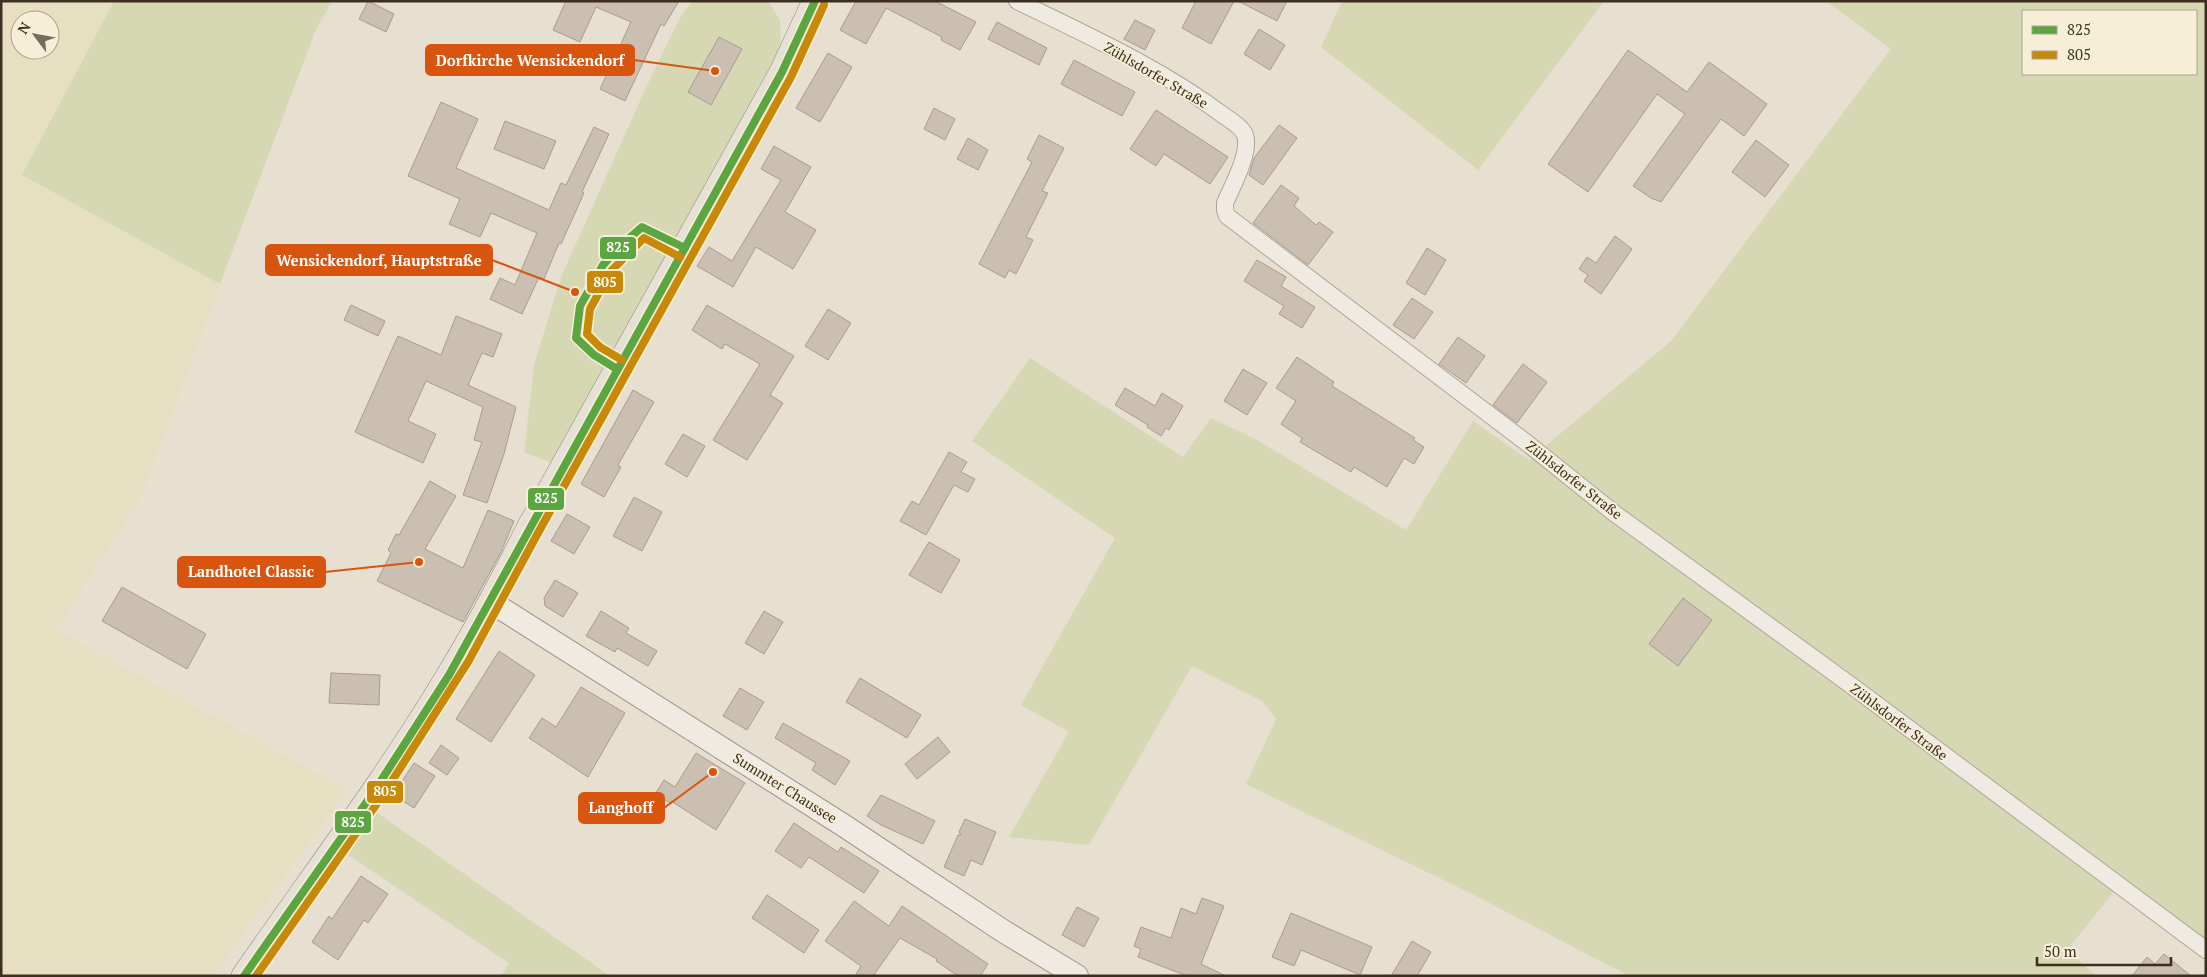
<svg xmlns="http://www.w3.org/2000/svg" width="2207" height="977" font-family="'PT Serif',serif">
	<rect width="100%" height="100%" fill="#e7e0d1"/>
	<path fill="#e6dfc2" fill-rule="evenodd" d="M1 1H114L22 175 220 284 142 495 56 630 347 790 213 976H1ZM20 20H50V50H20Z"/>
	<g fill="#d6d7b3" fill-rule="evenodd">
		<polygon points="114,1 332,1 315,32 220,284 22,175"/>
		<polygon points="693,1 768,1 780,20 781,47 552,463 524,452 534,365 561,277 648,83 682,14"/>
		<polygon points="1342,1 1604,1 1478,170 1321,47"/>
		<path d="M1826 1H2206V950L2121 883 2067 950 2096 976H1629L1472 894 1246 784 1276 719 1262 701 1192 666 1089 845 1009 837 1069 732 1021 705 1115 538 972 441 1030 358 1183 457 1211 418 1257 440 1406 530 1473 421 1529 460 1672 340 1891 49ZM2023 11H2196V74H2023Z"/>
		<polygon points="376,812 610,976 501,976 509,963 348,855"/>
	</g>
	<g fill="#cbbfb2" stroke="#a89c90">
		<polygon points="368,1 394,14 386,32 359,19"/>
		<polygon points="566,1 679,1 664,26 661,24 625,101 600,89 631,22 596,7 580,42 553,30"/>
		<polygon points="856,1 935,1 976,22 960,50 941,40 942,37 886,8 866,44 840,30"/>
		<polygon points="1196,1 1234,1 1211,44 1182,28"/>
		<polygon points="1238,1 1287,1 1277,21"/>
		<polygon points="1135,20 1155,30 1145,50 1124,39"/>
		<polygon points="997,22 1047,48 1039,65 988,39"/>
		<polygon points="1259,29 1285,45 1270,70 1244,54"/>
		<polygon points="719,37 742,49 711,105 688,92"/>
		<polygon points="1628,50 1687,92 1709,62 1767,104 1744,136 1721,119 1661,202 1651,198 1633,186 1685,114 1657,94 1588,192 1548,164"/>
		<polygon points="828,53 852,67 820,122 796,108"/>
		<polygon points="1074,60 1135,92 1122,116 1061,84"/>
		<polygon points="441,102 478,119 456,168 549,210 561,183 566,185 594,127 609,134 582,192 584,193 561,244 559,243 544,279 539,277 522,314 490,299 500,278 515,285 537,233 491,213 480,237 449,224 460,199 408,176"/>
		<polygon points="934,108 955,119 945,140 924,129"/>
		<polygon points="1156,110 1228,157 1210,184 1164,154 1156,166 1130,149"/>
		<polygon points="505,121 556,141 544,169 494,149"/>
		<polygon points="1279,125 1297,138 1263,185 1249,175 1254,158"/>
		<polygon points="1039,135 1064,148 1042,191 1048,193 1026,237 1033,240 1016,274 1009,270 1005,278 979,264 1032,162 1027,159"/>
		<polygon points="968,138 988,150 978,170 957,159"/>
		<polygon points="1756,140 1789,165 1765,197 1732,172"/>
		<polygon points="774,146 811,167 785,212 816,230 793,269 756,247 733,287 697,266 709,247 732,261 781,180 761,169"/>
		<polygon points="1281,185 1299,198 1294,206 1316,225 1319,222 1333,232 1308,265 1253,223"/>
		<polygon points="1615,236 1632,249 1601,294 1584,281 1588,275 1579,269 1587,257 1596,263"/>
		<polygon points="1427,248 1446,260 1425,295 1406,283"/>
		<polygon points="1257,260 1286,277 1281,286 1315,307 1302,328 1279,314 1284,306 1244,281"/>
		<polygon points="1412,298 1433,312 1414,339 1393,325"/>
		<polygon points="351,305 385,321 378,336 344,320"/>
		<polygon points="707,305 794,356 770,395 783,403 747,460 713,440 760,364 725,344 722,349 692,330"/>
		<polygon points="828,309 851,323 828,360 805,346"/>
		<polygon points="456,316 502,334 493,357 482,353 468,385 516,407 504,454 487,503 463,495 482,442 474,440 483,407 426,381 408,421 436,434 423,463 355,432 398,336 441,355"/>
		<polygon points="1458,337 1485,356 1466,383 1439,364"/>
		<polygon points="1297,357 1334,382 1332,386 1415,438 1413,440 1424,447 1414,464 1404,458 1387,487 1354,467 1351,472 1300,442 1302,438 1281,424 1296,401 1276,388"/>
		<polygon points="1523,364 1547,382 1517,423 1493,405"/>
		<polygon points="1243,369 1267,383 1247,415 1224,401"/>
		<polygon points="1125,388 1155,406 1162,393 1183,406 1169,430 1166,428 1161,436 1147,427 1148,425 1115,405"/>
		<polygon points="633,390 654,402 618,465 621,467 604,497 581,484"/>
		<polygon points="683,434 705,446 687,477 665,464"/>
		<polygon points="949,452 967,462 961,472 975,479 968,492 954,485 926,535 900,521 912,501 919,505"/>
		<polygon points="430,481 456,496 425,549 463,568 488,510 514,521 501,552 463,622 377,581 391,553 388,550 396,534 399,535"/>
		<polygon points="634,497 662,512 642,551 613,536"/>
		<polygon points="567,514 590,527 574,554 551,541"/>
		<polygon points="929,542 960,560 941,593 909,575"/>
		<polygon points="555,580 578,593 563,617 545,606 544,598"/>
		<polygon points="122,587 206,634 187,669 102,621"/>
		<polygon points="1683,598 1712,620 1678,666 1649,644"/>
		<polygon points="601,611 629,628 626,633 657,651 648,666 617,648 615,652 586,636"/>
		<polygon points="764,611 783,622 764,654 745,643"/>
		<polygon points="499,651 535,675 491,742 456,719"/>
		<polygon points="331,673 380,675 379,705 329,703"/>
		<polygon points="860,678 921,715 907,738 846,702"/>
		<polygon points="581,687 625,713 588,777 529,738 542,718 556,727"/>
		<polygon points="740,688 764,702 747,730 723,716"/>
		<polygon points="783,723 850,761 835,785 812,770 816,763 775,738"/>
		<polygon points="938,737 950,752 917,779 905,764"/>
		<polygon points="441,745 459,758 447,775 429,763"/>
		<polygon points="696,753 745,783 716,830 671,801 670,803 655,794 664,780 675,787"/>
		<polygon points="414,763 435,776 414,808 393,795"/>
		<polygon points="881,795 935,821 923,844 881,825 867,816"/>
		<polygon points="965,819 996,832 982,865 971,860 964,876 944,867 958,835 961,835 959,832"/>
		<polygon points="794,823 838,852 841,847 879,871 864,893 809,857 801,868 775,851"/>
		<polygon points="361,876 388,894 368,923 364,920 338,960 312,942 329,916 332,919"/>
		<polygon points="767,895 819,930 804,953 752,918"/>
		<polygon points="1202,898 1224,906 1201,964 1226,976 1187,976 1138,957 1141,949 1134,946 1141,927 1171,938 1181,908 1196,914"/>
		<polygon points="854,901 889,926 902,906 988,964 980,976 958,976 936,961 937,959 900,938 873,976 855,976 861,966 825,941"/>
		<polygon points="1077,907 1099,918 1084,947 1062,935"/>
		<polygon points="1291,913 1372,947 1360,975 1301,950 1294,966 1272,957"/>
		<polygon points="1412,941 1431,952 1417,976 1391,976"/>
		<polygon points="2164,954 2191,976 2132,976 2147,957 2155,964"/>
	</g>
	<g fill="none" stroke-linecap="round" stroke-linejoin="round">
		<g stroke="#ada599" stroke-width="18">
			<path id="street" d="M1017 1C1087 35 1160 68 1223 115 1230 120 1242 127 1245 135 1251 152 1232 187 1225 203V210L1227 216 1527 443 1614 513 1852 686 2206 950"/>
		</g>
		<g stroke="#9c958a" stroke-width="24">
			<polyline id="secondary" points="491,602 843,825 1003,931 1077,976"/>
		</g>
		<g stroke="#928b80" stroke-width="26">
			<path id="primary" d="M244 976C313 876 387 779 449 675 478 627 504 578 529 528L782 72 815 1"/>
		</g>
		<use href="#street" stroke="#efebe3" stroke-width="16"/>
		<use href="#secondary" stroke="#efebe3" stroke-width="22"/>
		<use href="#primary" stroke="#e6e1d4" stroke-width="25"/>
		<g stroke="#f7eed8" stroke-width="11">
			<g id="bus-1">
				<polyline points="617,369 594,355 576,338 580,306 603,265 619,247 642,227 685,248"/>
				<polyline points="244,976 375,790 449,675 782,72 815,1"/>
			</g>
		</g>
		<g stroke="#f7eed8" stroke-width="11">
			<g id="bus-2">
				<polyline points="622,360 600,347 587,334 590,309 611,271 644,238 680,257"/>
				<polyline points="256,976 383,795 468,662 538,533 791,77 824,5"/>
			</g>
		</g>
		<use href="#bus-1" stroke="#5ba641" stroke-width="8"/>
		<use href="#bus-2" stroke="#c88808" stroke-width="8"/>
	</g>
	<g text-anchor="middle" stroke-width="4" stroke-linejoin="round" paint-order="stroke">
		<g font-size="14" fill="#3d2e20" stroke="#f7eed8">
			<text transform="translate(1156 75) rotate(30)" y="5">Zühlsdorfer Straße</text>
			<text transform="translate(1574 480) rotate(38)" y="5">Zühlsdorfer Straße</text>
			<text transform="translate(1899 722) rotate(37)" y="5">Zühlsdorfer Straße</text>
			<text transform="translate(785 788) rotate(32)" y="5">Summter Chaussee</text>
		</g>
	</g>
	<path fill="none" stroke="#d7550e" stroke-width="2" d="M715 71L634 60M575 292L492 260M419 562L325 572M713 772L664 808"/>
	<g fill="#d7550e" stroke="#f7eed8" stroke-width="2">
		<circle cx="715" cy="71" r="5"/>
		<circle cx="575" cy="292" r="5"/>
		<circle cx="419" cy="562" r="5"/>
		<circle cx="713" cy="772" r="5"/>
	</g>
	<g fill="#d7550e" stroke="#d7550e" stroke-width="2">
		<rect x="426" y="45" width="208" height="30" rx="5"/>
		<rect x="266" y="245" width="226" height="30" rx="5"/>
		<rect x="178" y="557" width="147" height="30" rx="5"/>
		<rect x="579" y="793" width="85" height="30" rx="5"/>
	</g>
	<g font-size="15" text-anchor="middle" font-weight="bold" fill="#fff">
		<text x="530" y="66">Dorfkirche Wensickendorf</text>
		<text x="379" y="266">Wensickendorf, Hauptstraße</text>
		<text x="251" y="577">Landhotel Classic</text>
		<text x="621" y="813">Langhoff</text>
	</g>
	<g stroke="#f7eed8" stroke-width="2">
		<rect x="599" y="236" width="38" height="24" rx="5" fill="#5ba641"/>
		<rect x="586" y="270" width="38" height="24" rx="5" fill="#c88808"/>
		<rect x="527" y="487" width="38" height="24" rx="5" fill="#5ba641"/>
		<rect x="366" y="780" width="38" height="24" rx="5" fill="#c88808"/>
		<rect x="334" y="810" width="38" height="24" rx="5" fill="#5ba641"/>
	</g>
	<g font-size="14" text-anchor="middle" font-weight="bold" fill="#fff">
		<text x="618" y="252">825</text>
		<text x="605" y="287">805</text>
		<text x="546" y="503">825</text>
		<text x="385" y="796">805</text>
		<text x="353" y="827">825</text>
	</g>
	<rect width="2207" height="977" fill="none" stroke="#3d2e20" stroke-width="5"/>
	<rect x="2022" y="10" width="175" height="65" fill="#f7eed8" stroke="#ada18e"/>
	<rect x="2032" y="26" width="25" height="8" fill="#5ba641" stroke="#ada18e"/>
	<text x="2067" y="35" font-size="15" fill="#3d2e20">825</text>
	<rect x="2032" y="51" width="25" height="8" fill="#c88808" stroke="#ada18e"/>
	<text x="2067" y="60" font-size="15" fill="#3d2e20">805</text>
	<g transform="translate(35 35) rotate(302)"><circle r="24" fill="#f7eed8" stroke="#ada18e"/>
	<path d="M0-4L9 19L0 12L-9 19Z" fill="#786c5e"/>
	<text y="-8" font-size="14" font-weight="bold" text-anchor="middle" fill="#3d2e20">N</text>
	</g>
	<path d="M2037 957v8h134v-8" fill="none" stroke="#3d2e20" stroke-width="2.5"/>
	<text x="2044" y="957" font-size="15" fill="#3d2e20" stroke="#f7eed8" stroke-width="4" paint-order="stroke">50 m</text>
</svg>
